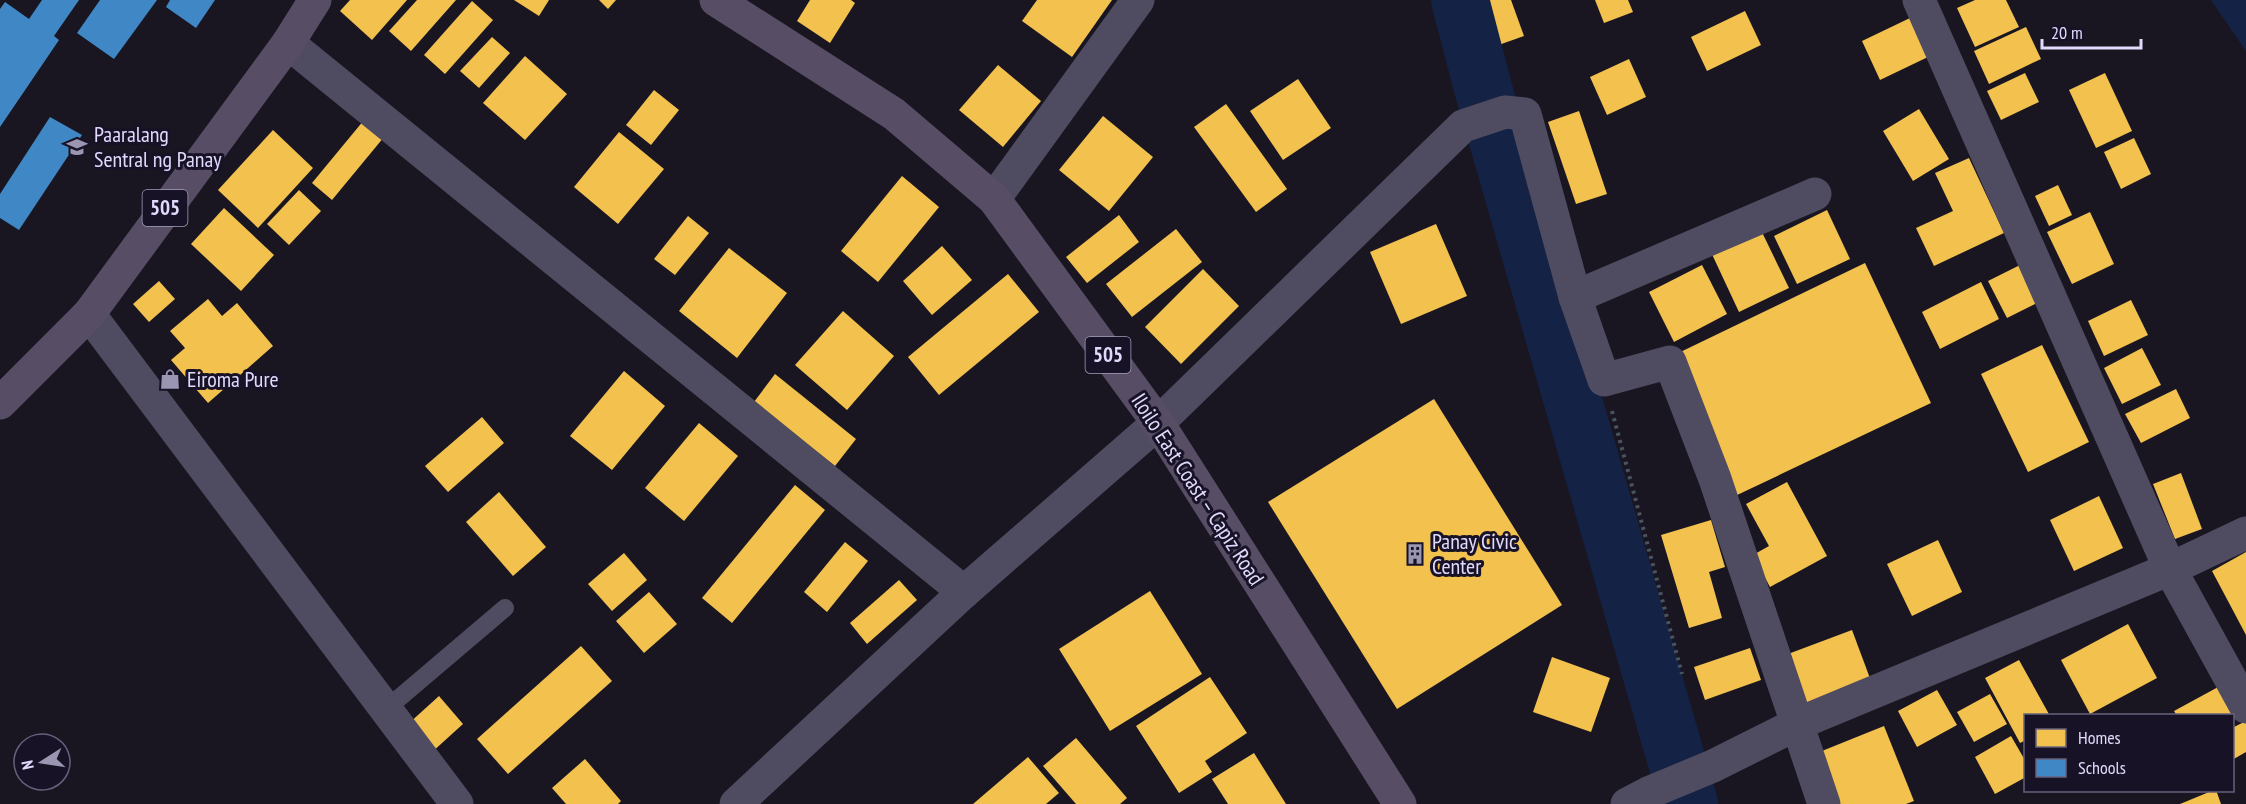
<svg xmlns="http://www.w3.org/2000/svg" width="2246" height="804" font-family="'PT Sans Narrow',sans-serif">
	<rect width="100%" height="100%" fill="#191622"/>
	<polygon fill="#142345" points="2211,0 2246,0 2246,51"/>
	<g fill="#f2c14e">
		<polygon points="350,0 407,0 372,40 340,11"/>
		<polygon points="417,0 456,0 411,51 389,31"/>
		<polygon points="514,0 549,0 539,16"/>
		<polygon points="599,0 616,0 608,9"/>
		<polygon points="810,0 851,0 855,3 830,43 797,21"/>
		<polygon points="1037,0 1112,0 1072,57 1022,21"/>
		<polygon points="1477,0 1511,0 1524,36 1493,47"/>
		<polygon points="1595,0 1628,0 1633,12 1604,23"/>
		<polygon points="1975,0 2006,0 2019,27 1975,47 1957,8"/>
		<polygon points="472,1 493,20 445,74 424,55"/>
		<polygon points="1745,11 1761,45 1707,71 1691,37"/>
		<polygon points="1910,18 1928,57 1880,80 1862,41"/>
		<polygon points="2026,27 2041,59 1989,84 1974,51"/>
		<polygon points="492,37 510,53 479,88 460,71"/>
		<polygon points="525,56 567,94 525,140 483,103"/>
		<polygon points="1629,59 1646,97 1607,115 1590,77"/>
		<polygon points="998,65 1041,101 1003,147 959,110"/>
		<polygon points="2025,73 2039,102 2001,120 1987,91"/>
		<polygon points="2105,73 2132,131 2096,148 2069,90"/>
		<polygon points="1298,79 1331,128 1283,160 1250,111"/>
		<polygon points="654,90 679,110 651,145 626,125"/>
		<polygon points="1226,104 1287,189 1256,212 1194,127"/>
		<polygon points="1919,109 1949,159 1913,181 1883,131"/>
		<polygon points="1579,111 1607,194 1576,204 1548,122"/>
		<polygon points="369,114 389,131 332,200 312,183"/>
		<polygon points="1103,116 1153,157 1109,211 1059,170"/>
		<polygon points="273,130 313,168 258,228 218,190"/>
		<polygon points="619,132 664,169 618,224 574,187"/>
		<polygon points="2134,138 2151,174 2121,189 2104,152"/>
		<polygon points="1969,158 2004,233 1934,266 1916,228 1953,211 1935,173"/>
		<polygon points="902,176 939,207 878,282 841,251"/>
		<polygon points="2058,185 2072,215 2049,226 2035,196"/>
		<polygon points="299,190 321,211 289,245 267,224"/>
		<polygon points="224,208 274,255 241,291 191,244"/>
		<polygon points="1827,210 1850,259 1797,284 1774,236"/>
		<polygon points="2090,212 2114,264 2072,284 2047,232"/>
		<polygon points="1119,215 1139,242 1087,283 1066,257"/>
		<polygon points="688,216 709,233 675,275 654,259"/>
		<polygon points="1436,224 1467,296 1401,324 1370,252"/>
		<polygon points="1759,226 1789,288 1739,312 1710,250"/>
		<polygon points="1176,229 1202,262 1132,317 1106,284"/>
		<polygon points="942,246 972,280 932,315 903,281"/>
		<polygon points="729,248 787,293 737,358 679,311"/>
		<polygon points="1865,263 1931,403 1735,496 1670,357"/>
		<polygon points="1702,265 1727,314 1674,342 1649,292"/>
		<polygon points="2020,265 2039,302 2007,318 1988,281"/>
		<polygon points="1203,269 1239,306 1181,364 1145,327"/>
		<polygon points="1008,274 1039,312 939,395 908,357"/>
		<polygon points="159,281 175,299 149,322 133,304"/>
		<polygon points="1981,282 1999,319 1940,349 1922,312"/>
		<polygon points="208,299 222,316 237,303 273,346 208,403 171,360 185,348 170,331"/>
		<polygon points="2131,300 2148,335 2104,356 2088,321"/>
		<polygon points="843,311 894,356 847,410 795,365"/>
		<polygon points="2042,345 2089,442 2028,472 1981,374"/>
		<polygon points="2142,348 2161,385 2122,404 2104,368"/>
		<polygon points="624,371 665,406 612,470 570,436"/>
		<polygon points="775,374 856,439 835,466 754,402"/>
		<polygon points="2176,389 2190,418 2141,443 2125,414"/>
		<polygon points="1434,399 1562,605 1397,709 1268,502"/>
		<polygon points="482,417 504,443 448,492 425,466"/>
		<polygon points="699,423 738,456 684,521 645,488"/>
		<polygon points="2181,473 2202,529 2175,539 2153,484"/>
		<polygon points="1787,482 1827,556 1770,587 1753,555 1769,546 1746,504"/>
		<polygon points="795,485 825,510 732,623 702,598"/>
		<polygon points="499,492 546,547 513,576 466,522"/>
		<polygon points="2099,496 2123,548 2074,571 2050,520"/>
		<polygon points="1711,520 1725,567 1709,572 1722,618 1689,628 1661,535"/>
		<polygon points="1938,540 1962,592 1912,616 1887,564"/>
		<polygon points="845,542 868,561 827,612 804,592"/>
		<polygon points="2246,552 2246,635 2212,571"/>
		<polygon points="624,553 647,580 612,611 588,584"/>
		<polygon points="899,580 917,600 867,644 850,623"/>
		<polygon points="1150,591 1202,674 1110,731 1059,649"/>
		<polygon points="649,592 677,624 644,653 616,621"/>
		<polygon points="2128,624 2157,678 2090,714 2061,660"/>
		<polygon points="1852,630 1871,681 1798,707 1780,657"/>
		<polygon points="581,646 612,681 508,774 477,739"/>
		<polygon points="1750,648 1761,680 1705,700 1694,667"/>
		<polygon points="1552,657 1610,678 1591,732 1533,712"/>
		<polygon points="2019,660 2050,716 2026,716 2026,740 2020,743 1985,678"/>
		<polygon points="1210,677 1247,733 1205,761 1212,772 1179,793 1136,726"/>
		<polygon points="2220,686 2234,712 2228,716 2177,716 2174,711"/>
		<polygon points="1937,690 1957,725 1917,747 1898,711"/>
		<polygon points="1990,694 2007,724 1974,742 1957,712"/>
		<polygon points="439,696 463,724 431,753 407,725"/>
		<polygon points="2246,721 2246,752 2232,760 2232,728"/>
		<polygon points="1884,726 1914,801 1906,804 1832,804 1812,755"/>
		<polygon points="2011,736 2026,762 2026,777 1995,794 1975,757"/>
		<polygon points="1076,738 1127,798 1120,804 1076,804 1043,766"/>
		<polygon points="1254,753 1286,804 1228,804 1212,779"/>
		<polygon points="1028,757 1059,793 1046,804 973,804"/>
		<polygon points="585,759 621,801 618,804 566,804 552,788"/>
		<polygon points="2214,790 2216,790 2221,804 2180,804"/>
	</g>
	<g fill="#3f88c5">
		<polygon points="42,0 79,0 54,36 59,40 0,127 0,9 5,2 29,19"/>
		<polygon points="100,0 157,0 114,59 77,33"/>
		<polygon points="170,0 215,0 196,28 166,7"/>
		<polygon points="50,117 82,135 19,230 0,218 0,194"/>
	</g>
	<g fill="none" stroke-linecap="round" stroke-linejoin="round">
		<polyline stroke="#142345" stroke-width="58" points="1460,0 1483,88 1689,804"/>
		<polyline stroke="#4a5360" stroke-width="4" stroke-dasharray="3 4.5" stroke-linecap="butt" points="1612,411 1682,674"/>
		<polyline stroke="#4f4c61" stroke-width="18" points="385,710 505,608"/>
		<g stroke="#4f4c61" stroke-width="33">
			<polyline points="288,43 964,592"/>
			<polyline points="994,199 1138,0"/>
			<polyline points="1575,297 1815,194"/>
			<polyline points="736,804 964,592 1158,423 1463,126 1505,112 1525,114 1575,297 1604,380 1670,362 1715,479 1824,804"/>
		</g>
		<g stroke="#4f4c61" stroke-width="33">
			<polyline points="1919,0 2170,569 2246,707"/>
			<polyline points="89,314 457,804"/>
			<polyline points="1627,804 1648,793 1713,766 1797,724 2170,569 2246,533"/>
		</g>
		<g stroke="#574d65" stroke-width="33">
			<polyline points="716,0 894,114 994,199 1158,423 1400,804"/>
			<polyline points="0,403 89,314 288,43 315,0"/>
		</g>
	</g>
	<defs>
		<g id="school-bare" transform="scale(1.62)"><path d="M0-5L7-2L0 1L-7-2ZM-4 1L0 2.5L4 1V4Q0 6-4 4Z" fill="#9a95b0" stroke="#171226" stroke-width="2.5" paint-order="stroke"/></g>
		<g id="shop-bare" transform="scale(1.62)"><path d="M-5-2.5h2.3a2.7 3.5 0 0 1 5.4 0H5L5.5 6h-11ZM-1.5-2.5h3a1.5 2.3 0 0 0-3 0Z" fill="#9a95b0" stroke="#171226" stroke-width="2.5" paint-order="stroke"/></g>
		<g id="building-bare" transform="scale(1.62)"><path d="M-4-6H4V6H1V3H-1V6H-4ZM-2.5-4.3h1.7v1.8h-1.7ZM.8-4.3h1.7v1.8H.8ZM-2.5-1h1.7V.8h-1.7ZM.8-1h1.7V.8H.8Z" fill="#9a95b0" stroke="#171226" stroke-width="2.5" paint-order="stroke"/></g>
	</defs>
	<g fill-rule="evenodd">
		<use href="#school-bare" x="77" y="147"/>
		<use href="#shop-bare" x="170" y="379"/>
		<use href="#building-bare" x="1415" y="554"/>
	</g>
	<g text-anchor="middle" stroke-width="6" stroke-linejoin="round" paint-order="stroke">
		<g fill="#171226" stroke="#a49ebc" stroke-width="1.5">
			<rect x="142.5" y="190" width="45" height="36" rx="4.5"/>
			<rect x="1085.5" y="337" width="45" height="36" rx="4.5"/>
		</g>
		<g font-size="21" font-weight="bold" fill="#e0dafc">
			<text x="165" y="215">505</text>
			<text x="1108" y="362">505</text>
		</g>
		<g font-size="22" fill="#e0dafc" stroke="#171226" text-anchor="start">
			<text x="94" y="142">Paaralang<tspan x="94" dy="25">Sentral ng Panay</tspan></text>
			<text x="187" y="387">Eiroma Pure</text>
			<text x="1432" y="549">Panay Civic<tspan x="1432" dy="25">Center</tspan></text>
		</g>
		<g font-size="22" fill="#e0dafc" stroke="#171226">
			<text transform="translate(1198 489) rotate(57)" y="8">Iloilo East Coast – Capiz Road</text>
		</g>
	</g>
	<rect x="2024" y="714" width="210" height="78" fill="#171226" stroke="#67627c" stroke-width="1.5"/>
	<rect x="2036" y="729" width="30" height="18" fill="#f2c14e" stroke="#67627c" stroke-width="1.5"/>
	<text x="2078" y="744" font-size="18" fill="#e0dafc">Homes</text>
	<rect x="2036" y="759" width="30" height="18" fill="#3f88c5" stroke="#67627c" stroke-width="1.5"/>
	<text x="2078" y="774" font-size="18" fill="#e0dafc">Schools</text>
	<g transform="translate(42 762) rotate(258)"><circle r="28" fill="#171226" stroke="#67627c" stroke-width="1.5"/>
	<path d="M0-4.5L10 22L0 15L-10 22Z" fill="#9a95b0"/>
	<text y="-9" font-size="16" font-weight="bold" text-anchor="middle" fill="#e0dafc">N</text>
	</g>
	<path d="M2042 39v9h99v-9" fill="none" stroke="#e0dafc" stroke-width="3"/>
	<text x="2051" y="39" font-size="18" fill="#e0dafc" stroke="#171226" stroke-width="4.5" paint-order="stroke">20 m</text>
</svg>
